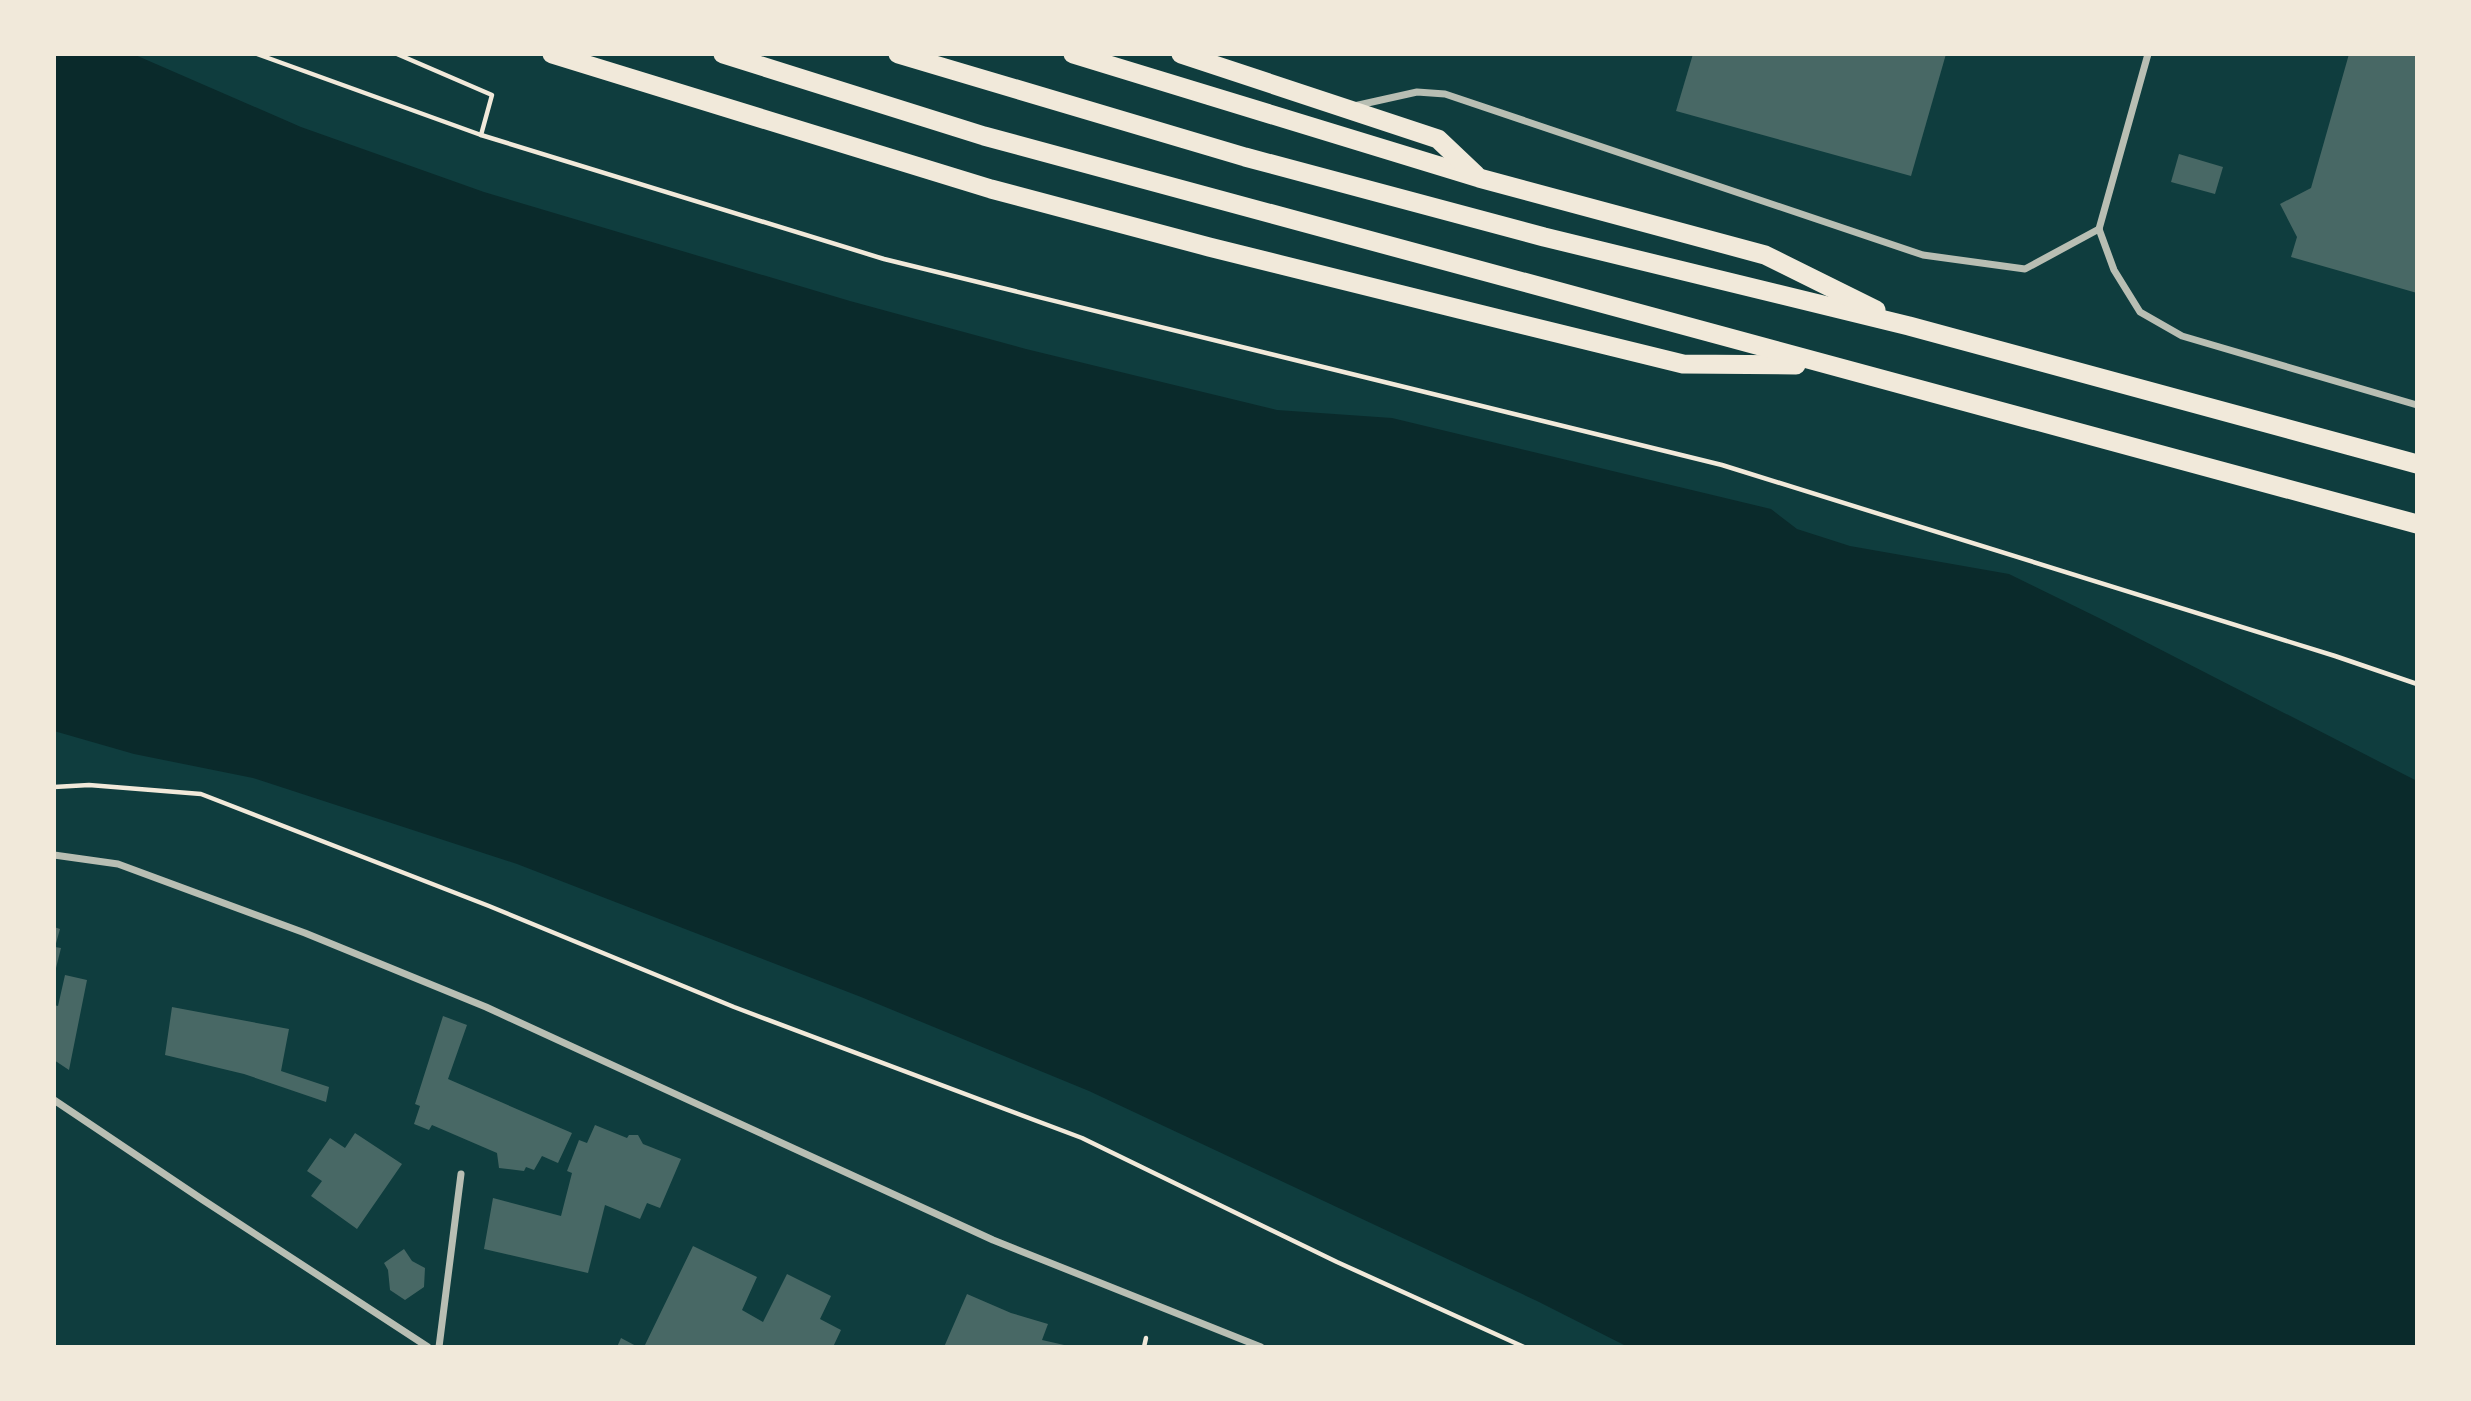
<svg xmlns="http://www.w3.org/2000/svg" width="2471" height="1401" font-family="'Roboto Condensed',sans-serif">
	<rect width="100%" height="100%" fill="#0f3d3e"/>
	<polygon fill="#0a2a2b" points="54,54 133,54 301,127 484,192 850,301 1026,349 1277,410 1392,418 1771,509 1797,529 1850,546 2009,574 2099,618 2417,781 2417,1347 1628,1347 1537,1301 1089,1091 861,997 517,864 253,778 134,754 54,731"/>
	<g fill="#486865">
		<polygon points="1693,54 1946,54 1911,176 1676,111"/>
		<polygon points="2349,54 2417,54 2417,293 2291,257 2297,237 2280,204 2311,188"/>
		<polygon points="2179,154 2223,167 2215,194 2171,182"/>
		<polygon points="54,927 60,929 55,947 61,948 55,972"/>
		<polygon points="65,975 87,980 69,1070 54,1060 54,1005 58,1006"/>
		<polygon points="172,1007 289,1029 281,1071 329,1087 326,1102 244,1074 165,1055"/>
		<polygon points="443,1016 467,1025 448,1079 572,1133 558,1163 542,1156 534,1170 526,1167 524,1171 499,1168 497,1153 432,1125 429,1130 414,1124 420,1106 415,1104"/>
		<polygon points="595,1125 627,1138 629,1135 638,1135 643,1144 681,1159 660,1208 647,1203 640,1219 605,1205 588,1273 484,1249 493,1198 561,1216 572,1173 567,1171 579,1140 587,1143"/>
		<polygon points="355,1133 402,1164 357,1229 311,1196 322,1181 307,1171 330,1138 345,1148"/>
		<polygon points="693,1246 757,1277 742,1310 763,1322 787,1274 831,1296 820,1319 841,1330 833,1347 644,1347"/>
		<polygon points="404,1249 412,1261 425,1268 424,1287 405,1300 390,1290 388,1270 384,1263"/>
		<polygon points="967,1294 1011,1313 1048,1324 1042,1340 1073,1347 944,1347"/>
		<polygon points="621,1338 638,1347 617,1347"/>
	</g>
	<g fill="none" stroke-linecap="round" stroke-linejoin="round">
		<g stroke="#f1e9da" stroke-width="4.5">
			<polyline points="257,54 481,135 884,259 1722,465 2335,656 2417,684"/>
			<polyline points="397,54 492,95 481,135"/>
			<polyline points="54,787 89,785 201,794 489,906 734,1007 1082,1138 1337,1262 1524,1347"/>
			<polyline points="1144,1347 1146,1338"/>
		</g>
		<g stroke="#b8beb3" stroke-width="7">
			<polyline points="1354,106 1417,92 1445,94 1923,255 2025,269 2099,229"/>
			<polyline points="2099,229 2114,270 2140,312 2182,336 2417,405"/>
			<polyline points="2099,229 2148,54"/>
			<polyline points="54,855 118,864 305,933 486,1007 993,1240 1261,1347"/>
			<polyline points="54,1100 203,1200 428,1347"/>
			<polyline points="439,1347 461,1174"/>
		</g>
		<g stroke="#f1e9da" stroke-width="19">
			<polyline points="552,54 991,189 1209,247 1459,309 1683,364 1796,365"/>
			<polyline points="723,54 984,136 2417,524"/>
			<polyline points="898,54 1245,157 1544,237 1909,326 2417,464"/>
			<polyline points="1073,54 1479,178 1765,255 1876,310"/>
			<polyline points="1181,54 1438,139 1476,175"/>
		</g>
	</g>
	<rect width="2471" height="1401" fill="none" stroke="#f1e9da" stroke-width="112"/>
</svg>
